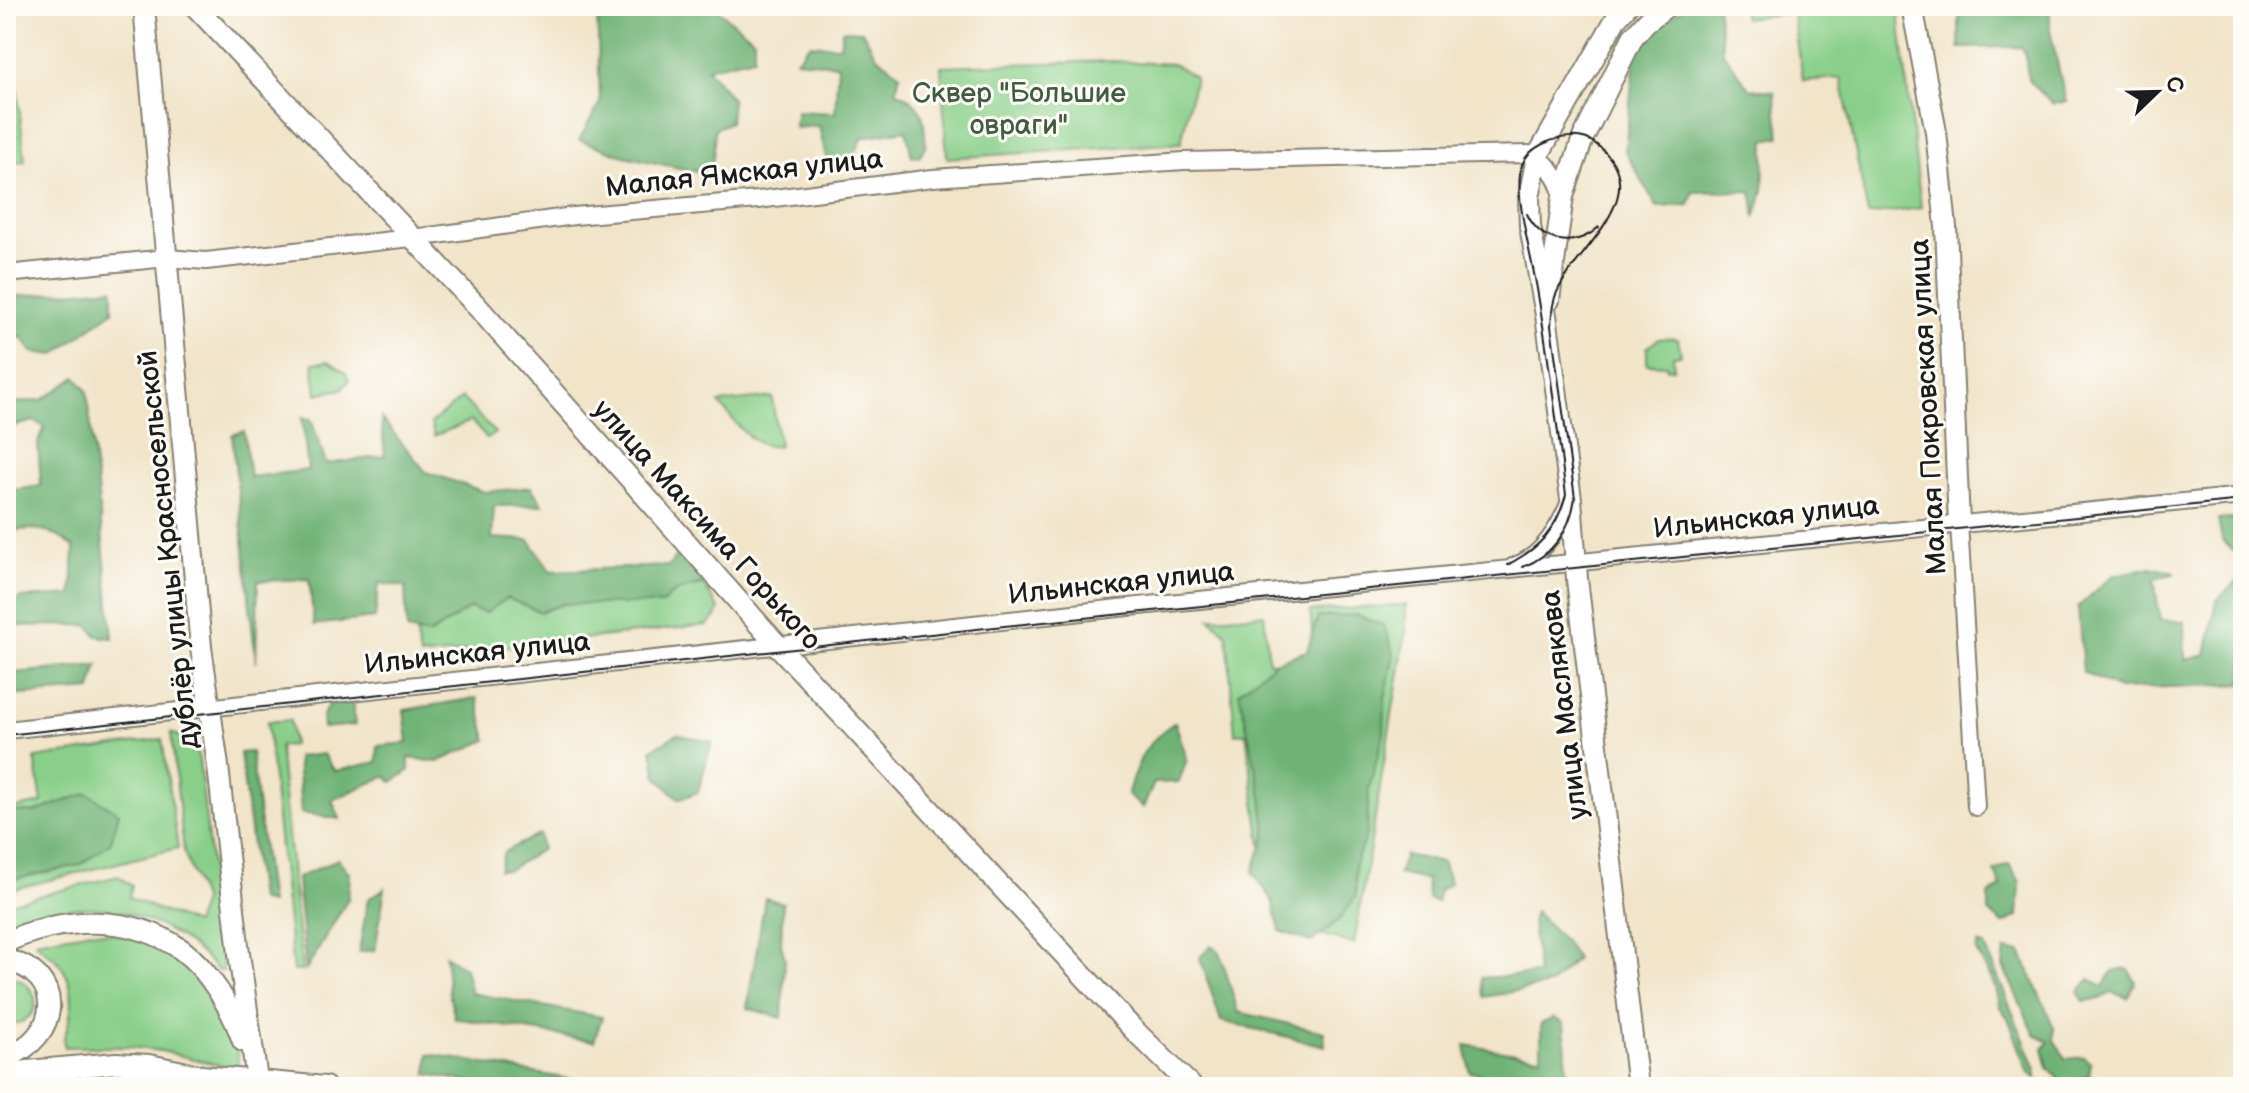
<svg xmlns="http://www.w3.org/2000/svg" width="2249" height="1093" font-family="'Balsamiq Sans',sans-serif">
	<rect width="100%" height="100%" fill="#fdfcf7"/>
	<filter id="ink" filterUnits="userSpaceOnUse"><feTurbulence type="fractalNoise" baseFrequency=".0125" numOctaves="2"/><feDisplacementMap in="SourceGraphic" scale="16" xChannelSelector="R" yChannelSelector="G"/><feConvolveMatrix kernelMatrix="1 2 1 2 8 2 1 2 1" color-interpolation-filters="sRGB"/></filter>
	<filter id="wash" filterUnits="userSpaceOnUse"><feTurbulence type="fractalNoise" baseFrequency=".006" numOctaves="4" result="noise"/><feDisplacementMap in="SourceGraphic" scale="32" xChannelSelector="R" yChannelSelector="G"/><feGaussianBlur stdDeviation="1.8" result="paint"/><feColorMatrix in="noise" values="0 0 0 0 0 0 0 0 0 0 0 0 0 0 0 0 0 1.4 0 .05"/><feComposite in="paint" operator="in"/></filter>
	<g filter="url(#wash)">
		<rect width="100%" height="100%" fill="#f1e4c9"/>
		<g fill="#89cf89" stroke="#527652" stroke-width="2">
			<polygon points="1742,6 1898,6 1921,208 1868,215 1841,78 1803,81 1793,13 1744,18"/>
			<polygon points="1112,61 1173,64 1195,77 1181,143 947,158 941,66"/>
			<polygon points="17,85 25,161 9,163 6,158 6,86"/>
			<polygon points="1671,338 1678,339 1681,355 1673,356 1674,368 1667,369 1666,365 1647,364 1647,348 1658,339"/>
			<polygon points="329,361 346,373 349,381 342,389 317,394 313,363"/>
			<path d="M772 397 779 446C753 451 734 420 719 403Z"/>
			<polygon points="462,398 495,433 487,439 471,421 434,436 431,423"/>
			<polygon points="704,585 719,609 716,617 707,625 420,657 416,633 429,635 470,608 486,613 507,598 540,612 563,604 662,604 673,591"/>
			<polygon points="1406,605 1406,630 1354,944 1303,929 1261,845 1246,733 1235,734 1227,634 1210,618 1264,614 1269,662 1315,658 1310,611"/>
			<polygon points="290,720 293,745 279,746 302,971 293,971 267,722"/>
			<path d="M171 733C187 738 194 743 199 759L223 971H218C186 934 141 911 92 908 64 906 34 917 6 923V904L118 876 132 886 129 898 195 924 203 902 184 852Z"/>
			<polygon points="162,739 178,848 6,891 6,810 42,803 35,758"/>
			<path d="M91 931C156 936 200 961 226 1022 232 1035 239 1050 238 1064L234 1067H228L161 1051 130 1047H65L63 1040C73 1014 78 986 58 962 51 954 41 950 35 941Z"/>
			<path d="M16 978C34 985 44 1007 25 1020 20 1024 13 1025 6 1027V979Z"/>
		</g>
		<g fill="#6eb275" stroke="#456748" stroke-width="2">
			<polygon points="597,6 710,6 718,10 754,39 754,57 707,68 732,99 730,122 715,129 712,175 624,156 579,140 600,103"/>
			<polygon points="1687,6 1717,6 1723,52 1750,89 1774,91 1780,137 1765,140 1763,192 1755,218 1752,191 1693,192 1689,205 1657,207 1625,151 1635,54 1656,27"/>
			<polygon points="1989,6 2050,6 2050,30 2066,102 2053,104 2028,80 2025,53 2021,47 1959,48 1959,14 1985,11"/>
			<path d="M842 30 862 31 877 56 900 74 896 91C926 105 923 116 926 146L919 156 912 157 906 130 863 137 851 162 828 166 819 126 794 128 797 111 835 113 838 65 796 60 809 44 840 46Z"/>
			<polygon points="113,288 113,311 54,355 32,352 22,337 6,344 6,297"/>
			<path d="M76 377 87 391 113 638 97 636 88 625 6 626V620L19 598 72 595 74 547C48 528 37 526 6 532V491L41 486 38 443 45 427 34 421 11 427 6 432V404L42 400Z"/>
			<path d="M302 418 311 419 326 464 385 456 381 418 426 472 485 492 531 487 543 505 494 506 492 538 529 540 551 571 669 566 683 545 711 577C692 594 680 582 662 604H563L540 612 507 598 486 613 470 608 428 635 407 630 405 587 379 583 375 618 314 625 309 579 258 581 256 663 232 435 244 431 250 477 308 470Z"/>
			<polygon points="2243,518 2243,561 2222,540 2218,520"/>
			<polygon points="2151,567 2176,573 2154,579 2160,620 2184,621 2185,660 2206,655 2217,600 2243,576 2243,684 2119,689 2083,672 2078,607 2112,576"/>
			<polygon points="1357,615 1384,626 1394,654 1385,698 1384,733 1369,789 1367,833 1355,864 1356,896 1339,920 1311,942 1280,931 1272,900 1253,872 1266,834 1262,798 1239,692 1275,662 1307,651 1318,617"/>
			<polygon points="98,665 91,690 6,696 6,674"/>
			<polygon points="477,698 487,740 438,762 409,758 409,771 392,782 386,776 332,800 340,819 301,813 297,757 323,754 335,771 377,762 378,746 408,743 404,710"/>
			<polygon points="352,700 355,725 323,728 322,717 328,705"/>
			<path d="M1175 722 1187 759 1179 782 1154 783 1143 808 1127 795C1139 759 1143 744 1175 722Z"/>
			<polygon points="677,734 712,742 698,792 679,799 657,777 652,749"/>
			<polygon points="251,752 270,904 259,900 240,753"/>
			<polygon points="87,793 119,813 111,842 80,865 6,881 6,812 35,812"/>
			<polygon points="539,834 542,849 508,870 499,870 504,852"/>
			<polygon points="1405,855 1442,862 1450,884 1439,890 1437,902 1428,899 1427,880 1398,874"/>
			<polygon points="338,859 350,874 348,899 306,970 297,878"/>
			<polygon points="2009,864 2020,882 2018,916 2003,924 1989,912 1989,895 2001,886 1994,871"/>
			<polygon points="385,888 375,950 359,952 368,899"/>
			<polygon points="765,898 783,903 781,944 785,959 782,1018 747,1008"/>
			<polygon points="1535,912 1567,944 1576,959 1550,985 1484,997 1481,978 1538,974 1532,921"/>
			<path d="M1978 944 1985 946C2002 988 2019 1028 2036 1069V1078L2029 1073 2008 1018 2000 1007 1993 982 1976 951Z"/>
			<polygon points="1210,945 1220,952 1238,1012 1324,1032 1325,1046 1221,1021 1200,958"/>
			<polygon points="2005,950 2021,952 2054,1028 2054,1040 2066,1059 2084,1057 2091,1063 2089,1076 2073,1081 2075,1087 2058,1087 2058,1077 2048,1068 2043,1049 2049,1042 2035,1035 2003,966"/>
			<polygon points="445,955 465,968 471,993 602,1017 594,1041 455,1018 449,993"/>
			<polygon points="2128,969 2136,982 2128,998 2111,992 2101,999 2084,1001 2078,992 2090,979 2103,986 2113,971"/>
			<polygon points="1553,1018 1564,1023 1568,1087 1470,1072 1465,1045 1541,1057 1541,1024"/>
			<polygon points="429,1054 614,1087 497,1087 427,1074"/>
		</g>
	</g>
	<g filter="url(#ink)">
		<g fill="none" stroke-linecap="round" stroke-linejoin="round">
			<g stroke="#868072" stroke-width="20">
				<g id="minor">
					<path d="M6 274 167 258 206 261 437 235 574 216 758 200 933 178 1184 161 1529 154C1549 160 1557 178 1563 196"/>
					<polyline points="1959,523 1976,807"/>
					<path d="M1514 566C1542 557 1560 527 1570 501"/>
					<polyline points="6,730 1119,608 2243,496"/>
				</g>
			</g>
			<g stroke="#868072" stroke-width="24">
				<g id="major">
					<polyline points="144,6 201,647 218,766 239,954 258,1087"/>
					<polyline points="195,6 475,304 780,648 1133,1029 1192,1087"/>
					<polyline points="1627,6 1617,17 1537,157 1529,197 1530,226 1546,315 1571,499 1577,579 1638,1087"/>
					<polyline points="1912,6 1936,132 1946,227 1959,523"/>
					<polyline points="1549,300 1563,196 1583,138 1633,37 1646,22 1667,6"/>
					<path d="M6 942C60 917 131 913 182 950 209 970 232 1009 243 1041"/>
					<path d="M6 960C67 974 60 1038 6 1057"/>
					<polyline points="6,1073 116,1063 149,1065 202,1076 325,1087"/>
				</g>
			</g>
			<use href="#minor" stroke="#fff" stroke-width="16"/>
			<use href="#major" stroke="#fff" stroke-width="20"/>
			<g stroke="#1c1c1c" stroke-width="2">
				<path d="M1527 214C1541 244 1575 249 1599 227"/>
				<path d="M1507 565C1540 548 1556 530 1566 495 1557 426 1549 357 1537 289 1532 258 1514 197 1521 168 1524 156 1534 148 1545 143 1561 136 1583 133 1597 145 1657 192 1579 247 1558 290 1552 301 1552 314 1551 326L1575 498C1570 531 1554 554 1523 567"/>
				<path d="M6 735C751 652 1497 572 2243 500"/>
			</g>
		</g>
	</g>
	<g text-anchor="middle" stroke-width="6" stroke-linejoin="round" paint-order="stroke">
		<g font-size="28" fill="#425b42" stroke="#fdfcf7">
			<text x="1019" y="102">Сквер "Большие<tspan x="1019" dy="32">овраги"</tspan></text>
		</g>
		<g font-size="28" fill="#1c1c1c" stroke="#fdfcf7">
			<text transform="translate(744 172) rotate(-6)" y="10">Малая Ямская улица</text>
			<text transform="translate(1927 407) rotate(-93)" y="10">Малая Покровская улица</text>
			<text transform="translate(1766 516) rotate(-6)" y="10">Ильинская улица</text>
			<text transform="translate(708 524) rotate(48)" y="10">улица Максима Горького</text>
			<text transform="translate(167 550) rotate(-96)" y="10">дублёр улицы Красносельской</text>
			<text transform="translate(1121 582) rotate(-6)" y="10">Ильинская улица</text>
			<text transform="translate(477 652) rotate(-6)" y="10">Ильинская улица</text>
			<text transform="translate(1563 705) rotate(-97)" y="10">улица Маслякова</text>
		</g>
	</g>
	<rect width="2249" height="1093" fill="none" stroke="#fdfcf7" stroke-width="32"/>
	<g transform="translate(2157 92) rotate(67)" stroke="#fdfcf7" stroke-width="6" paint-order="stroke">
	<path d="M0-6L14 30L0 20L-14 30Z" fill="#1c1c1c"/>
	<text y="-12" font-size="22" font-weight="bold" text-anchor="middle" fill="#1c1c1c">С</text>
	</g>
</svg>
